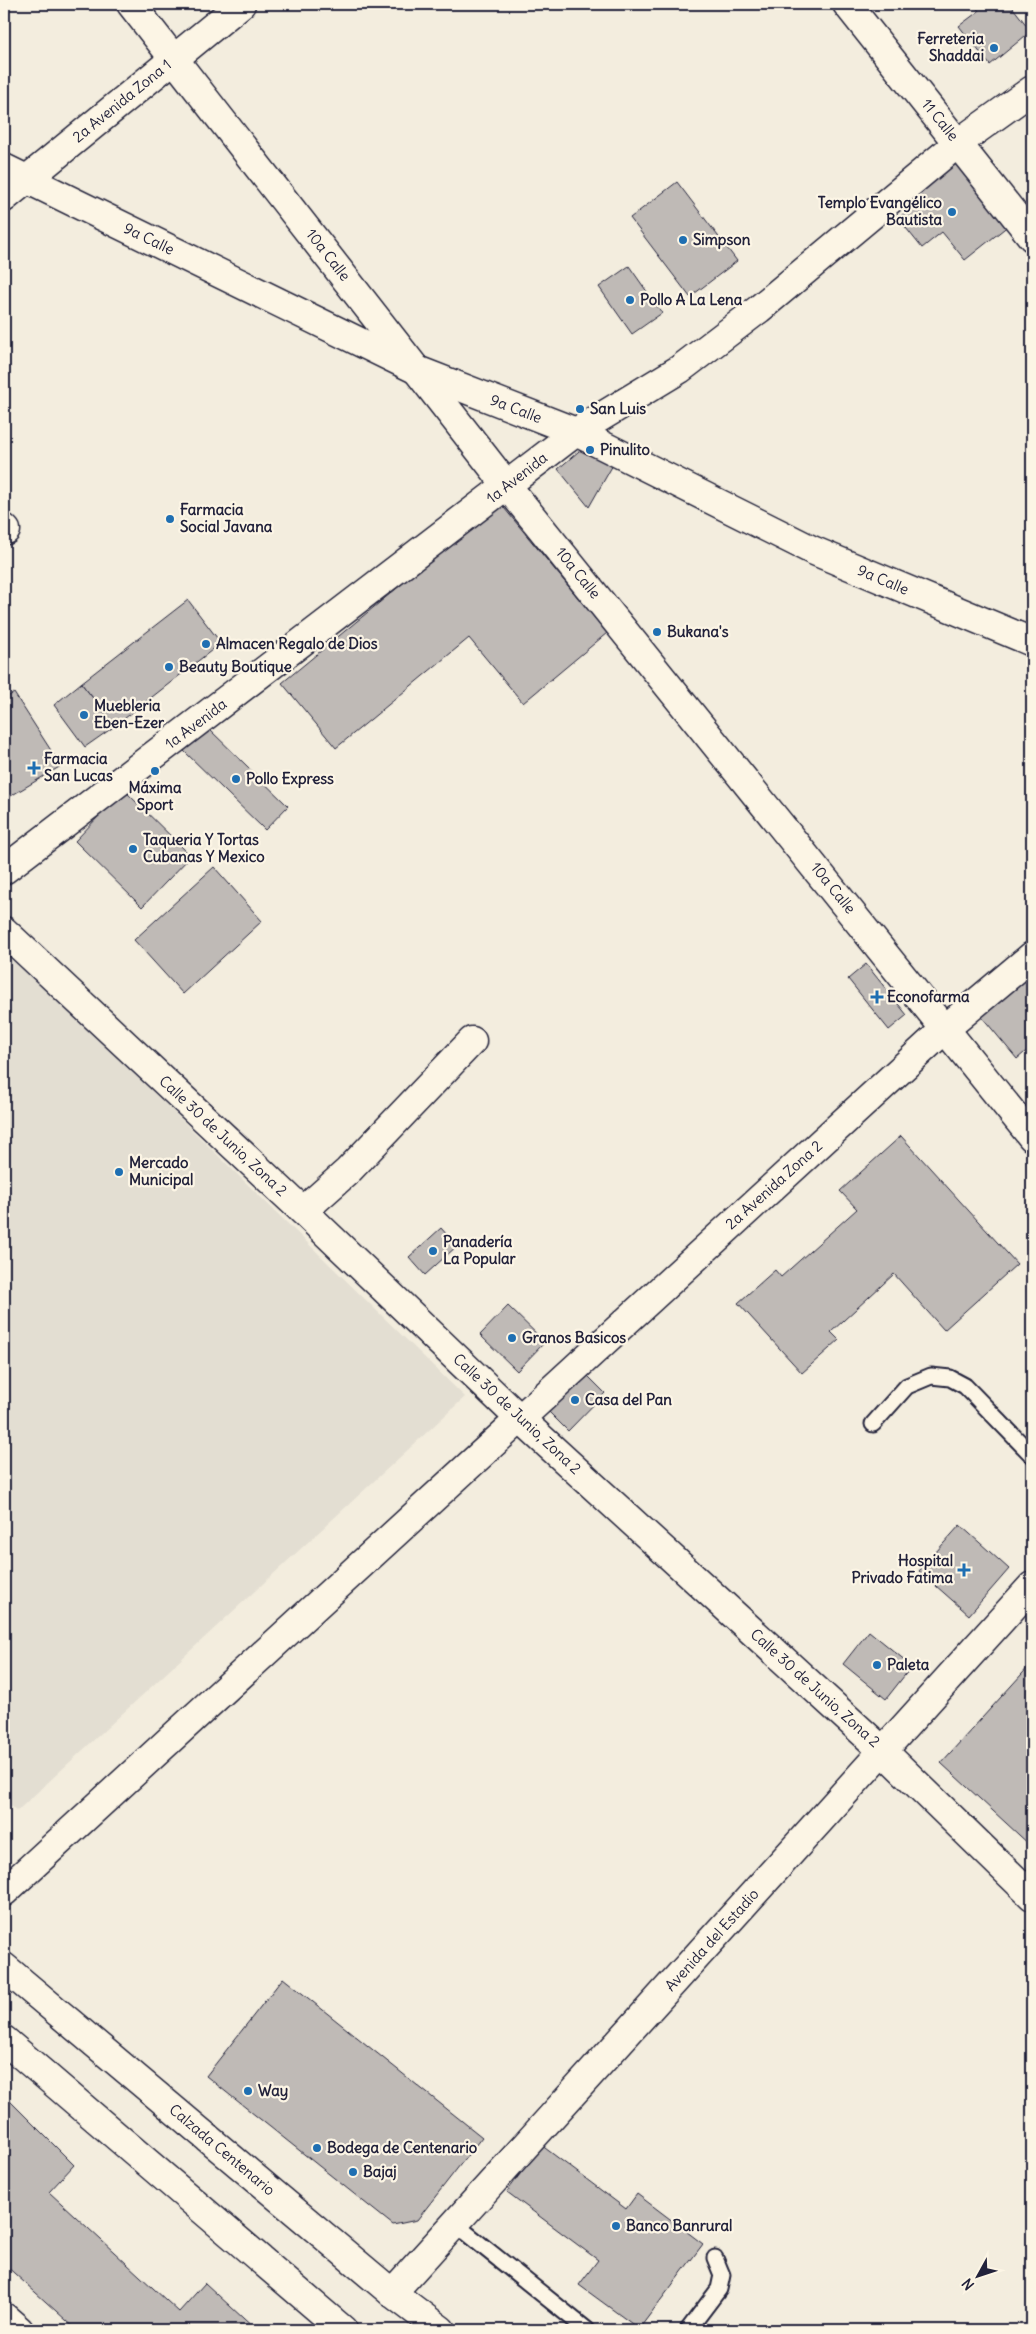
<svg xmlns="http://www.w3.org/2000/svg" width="1036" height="2334" font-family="Delius,sans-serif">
	<rect width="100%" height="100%" fill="#f3edde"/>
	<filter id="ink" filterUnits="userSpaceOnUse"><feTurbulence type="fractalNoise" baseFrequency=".02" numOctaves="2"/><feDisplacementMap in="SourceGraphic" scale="10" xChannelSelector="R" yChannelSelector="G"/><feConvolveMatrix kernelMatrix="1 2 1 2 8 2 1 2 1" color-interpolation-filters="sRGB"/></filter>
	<g filter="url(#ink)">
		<polygon fill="#e3ded2" points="4,946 465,1397 17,1811 4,1800"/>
		<g fill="#bfbab6" stroke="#22223b">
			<polygon points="973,4 1010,4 1031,31 990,65 959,26 979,11"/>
			<polygon points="952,153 1009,225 965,260 942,232 922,248 898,218 913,207 903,193"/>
			<polygon points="677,182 737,261 690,297 630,218"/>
			<polygon points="629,266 662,313 632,334 599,287"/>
			<polygon points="592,440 618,456 589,507 558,469"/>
			<polygon points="500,503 607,633 523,703 469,638 336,748 282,683"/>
			<polygon points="188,600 221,643 115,726 81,683"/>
			<polygon points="81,683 115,726 85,747 54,705"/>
			<polygon points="14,693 61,766 4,800 4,699"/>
			<polygon points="208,728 288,806 265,830 184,751"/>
			<polygon points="124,790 191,856 142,907 75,841"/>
			<polygon points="214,867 262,921 183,994 134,940"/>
			<polygon points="1032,958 1032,1046 1017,1059 982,1017 986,996"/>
			<polygon points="866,964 907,1015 889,1030 848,979"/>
			<polygon points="901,1136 1017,1264 944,1330 894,1274 831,1332 839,1340 802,1373 738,1303 775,1270 781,1277 857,1209 840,1191"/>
			<polygon points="441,1228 457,1246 425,1275 409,1257"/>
			<polygon points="508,1306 545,1342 517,1371 480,1335"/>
			<polygon points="582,1370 605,1393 568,1431 544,1407"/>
			<polygon points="960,1525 1009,1569 969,1615 919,1571"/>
			<polygon points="869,1631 912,1666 886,1699 843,1664"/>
			<polygon points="1032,1663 1032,1847 941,1763"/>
			<polygon points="283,1978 482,2137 417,2220 393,2225 206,2076"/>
			<polygon points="4,2095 74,2165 49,2192 179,2312 205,2283 256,2330 77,2330 4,2264"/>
			<polygon points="541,2145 626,2209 637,2194 703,2244 639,2329 579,2285 598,2260 507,2192"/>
		</g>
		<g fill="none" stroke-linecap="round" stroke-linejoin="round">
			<g stroke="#22223b" stroke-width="19">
				<g id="lane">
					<polyline points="873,1424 907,1386 931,1376 950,1378 965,1386 1032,1455"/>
					<polyline points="455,2224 587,2330"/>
					<polyline points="688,2330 719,2289 722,2275 715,2258"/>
				</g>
			</g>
			<g stroke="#22223b" stroke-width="31">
				<g id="street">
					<polyline points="4,528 6,530"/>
					<polyline points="4,870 576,432 680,369 759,309 958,143 1032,90"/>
					<polyline points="4,931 303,1211 519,1418 883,1751 1032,1896"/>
					<polyline points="303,1211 348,1171 472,1041"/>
					<polyline points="4,1892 946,1028 1032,956"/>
					<polyline points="4,2317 19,2330"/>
				</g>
			</g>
			<g stroke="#22223b" stroke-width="31">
				<g id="secondary">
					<polyline points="131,4 508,487 1032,1137"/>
					<polyline points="847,4 1032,237"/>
					<polyline points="4,168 417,370 576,432 812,550 1032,642"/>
					<polyline points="4,198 241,4"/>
					<polyline points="4,1967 392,2293 441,2330"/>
					<polyline points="4,2040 343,2330"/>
					<polyline points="392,2293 1032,1586"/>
				</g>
			</g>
			<use href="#lane" stroke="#fcf5e5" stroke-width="15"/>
			<use href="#street" stroke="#fcf5e5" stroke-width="28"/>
			<use href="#secondary" stroke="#fcf5e5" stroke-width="28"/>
		</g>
	</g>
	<g fill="#1f6fb2" stroke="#fcf5e5" stroke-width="2">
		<circle cx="994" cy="48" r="5"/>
		<circle cx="952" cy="212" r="5"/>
		<circle cx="683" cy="240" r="5"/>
		<circle cx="630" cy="300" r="5"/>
		<circle cx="580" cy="409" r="5"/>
		<circle cx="590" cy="450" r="5"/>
		<circle cx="170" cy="519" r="5"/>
		<circle cx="657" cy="632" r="5"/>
		<circle cx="206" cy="644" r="5"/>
		<circle cx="169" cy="667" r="5"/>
		<circle cx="84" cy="715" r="5"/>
		<path d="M31.5 760.5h5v5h5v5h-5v5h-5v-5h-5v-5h5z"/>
		<circle cx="155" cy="771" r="5"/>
		<circle cx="236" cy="779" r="5"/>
		<circle cx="133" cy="849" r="5"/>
		<path d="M874.5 989.5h5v5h5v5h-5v5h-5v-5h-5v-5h5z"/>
		<circle cx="119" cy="1172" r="5"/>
		<circle cx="433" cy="1251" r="5"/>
		<circle cx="512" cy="1338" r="5"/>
		<circle cx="575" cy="1400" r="5"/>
		<path d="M961.5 1562.5h5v5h5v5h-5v5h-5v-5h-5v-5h5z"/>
		<circle cx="877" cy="1665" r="5"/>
		<circle cx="248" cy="2091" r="5"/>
		<circle cx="317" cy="2148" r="5"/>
		<circle cx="353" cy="2172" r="5"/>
		<circle cx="616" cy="2226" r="5"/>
	</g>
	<g text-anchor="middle" stroke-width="4.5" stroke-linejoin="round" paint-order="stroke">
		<g font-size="15" font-weight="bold" fill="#22223b" stroke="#fcf5e5" text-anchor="start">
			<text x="984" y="44" text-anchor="end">Ferreteria<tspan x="984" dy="17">Shaddai</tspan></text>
			<text x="942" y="208" text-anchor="end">Templo Evangélico<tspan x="942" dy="17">Bautista</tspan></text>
			<text x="693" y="245">Simpson</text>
			<text x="640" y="305">Pollo A La Lena</text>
			<text x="590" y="414">San Luis</text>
			<text x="600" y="455">Pinulito</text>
			<text x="180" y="515">Farmacia<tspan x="180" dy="17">Social Javana</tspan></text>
			<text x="667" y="637">Bukana's</text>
			<text x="216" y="649">Almacen Regalo de Dios</text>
			<text x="179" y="672">Beauty Boutique</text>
			<text x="94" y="711">Muebleria<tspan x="94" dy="17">Eben-Ezer</tspan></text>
			<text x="44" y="764">Farmacia<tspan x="44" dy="17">San Lucas</tspan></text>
			<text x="246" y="784">Pollo Express</text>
			<text x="155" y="793" text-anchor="middle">Máxima<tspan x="155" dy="17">Sport</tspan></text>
			<text x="143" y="845">Taqueria Y Tortas<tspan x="143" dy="17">Cubanas Y Mexico</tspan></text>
			<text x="887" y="1002">Econofarma</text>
			<text x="129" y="1168">Mercado<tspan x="129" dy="17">Municipal</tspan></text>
			<text x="443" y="1247">Panadería<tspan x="443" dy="17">La Popular</tspan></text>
			<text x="522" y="1343">Granos Basicos</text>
			<text x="585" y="1405">Casa del Pan</text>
			<text x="953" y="1566" text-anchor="end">Hospital<tspan x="953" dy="17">Privado Fatima</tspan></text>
			<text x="887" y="1670">Paleta</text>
			<text x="258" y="2096">Way</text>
			<text x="327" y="2153">Bodega de Centenario</text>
			<text x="363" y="2177">Bajaj</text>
			<text x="626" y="2231">Banco Banrural</text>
		</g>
		<g font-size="15" fill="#22223b" stroke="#fcf5e5">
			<text transform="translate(122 101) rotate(-39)" y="5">2a Avenida Zona 1</text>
			<text transform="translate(940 120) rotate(51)" y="5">11 Calle</text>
			<text transform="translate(149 239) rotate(26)" y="5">9a Calle</text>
			<text transform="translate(328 255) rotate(52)" y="5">10a Calle</text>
			<text transform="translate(516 409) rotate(21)" y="5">9a Calle</text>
			<text transform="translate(517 478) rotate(-38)" y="5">1a Avenida</text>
			<text transform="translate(578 573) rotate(51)" y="5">10a Calle</text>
			<text transform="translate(883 580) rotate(23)" y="5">9a Calle</text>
			<text transform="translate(196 724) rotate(-37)" y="5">1a Avenida</text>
			<text transform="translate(833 888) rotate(51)" y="5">10a Calle</text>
			<text transform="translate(223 1136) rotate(43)" y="5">Calle 30 de Junio, Zona 2</text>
			<text transform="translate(774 1185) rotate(-42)" y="5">2a Avenida Zona 2</text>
			<text transform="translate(517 1414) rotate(43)" y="5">Calle 30 de Junio, Zona 2</text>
			<text transform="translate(815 1688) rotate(42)" y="5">Calle 30 de Junio, Zona 2</text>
			<text transform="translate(712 1940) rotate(-48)" y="5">Avenida del Estadio</text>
			<text transform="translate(222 2150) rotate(40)" y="5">Calzada Centenario</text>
		</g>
	</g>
	<rect width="1036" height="2334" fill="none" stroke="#fcf5e5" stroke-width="20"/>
	<rect x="10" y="10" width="1016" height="2314" fill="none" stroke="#22223b" stroke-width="2" filter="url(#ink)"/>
	<g transform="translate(978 2276) rotate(230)" stroke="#fcf5e5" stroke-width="4" paint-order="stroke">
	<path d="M0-4L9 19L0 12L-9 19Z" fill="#22223b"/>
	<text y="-8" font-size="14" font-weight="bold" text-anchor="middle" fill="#22223b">N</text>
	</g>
</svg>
